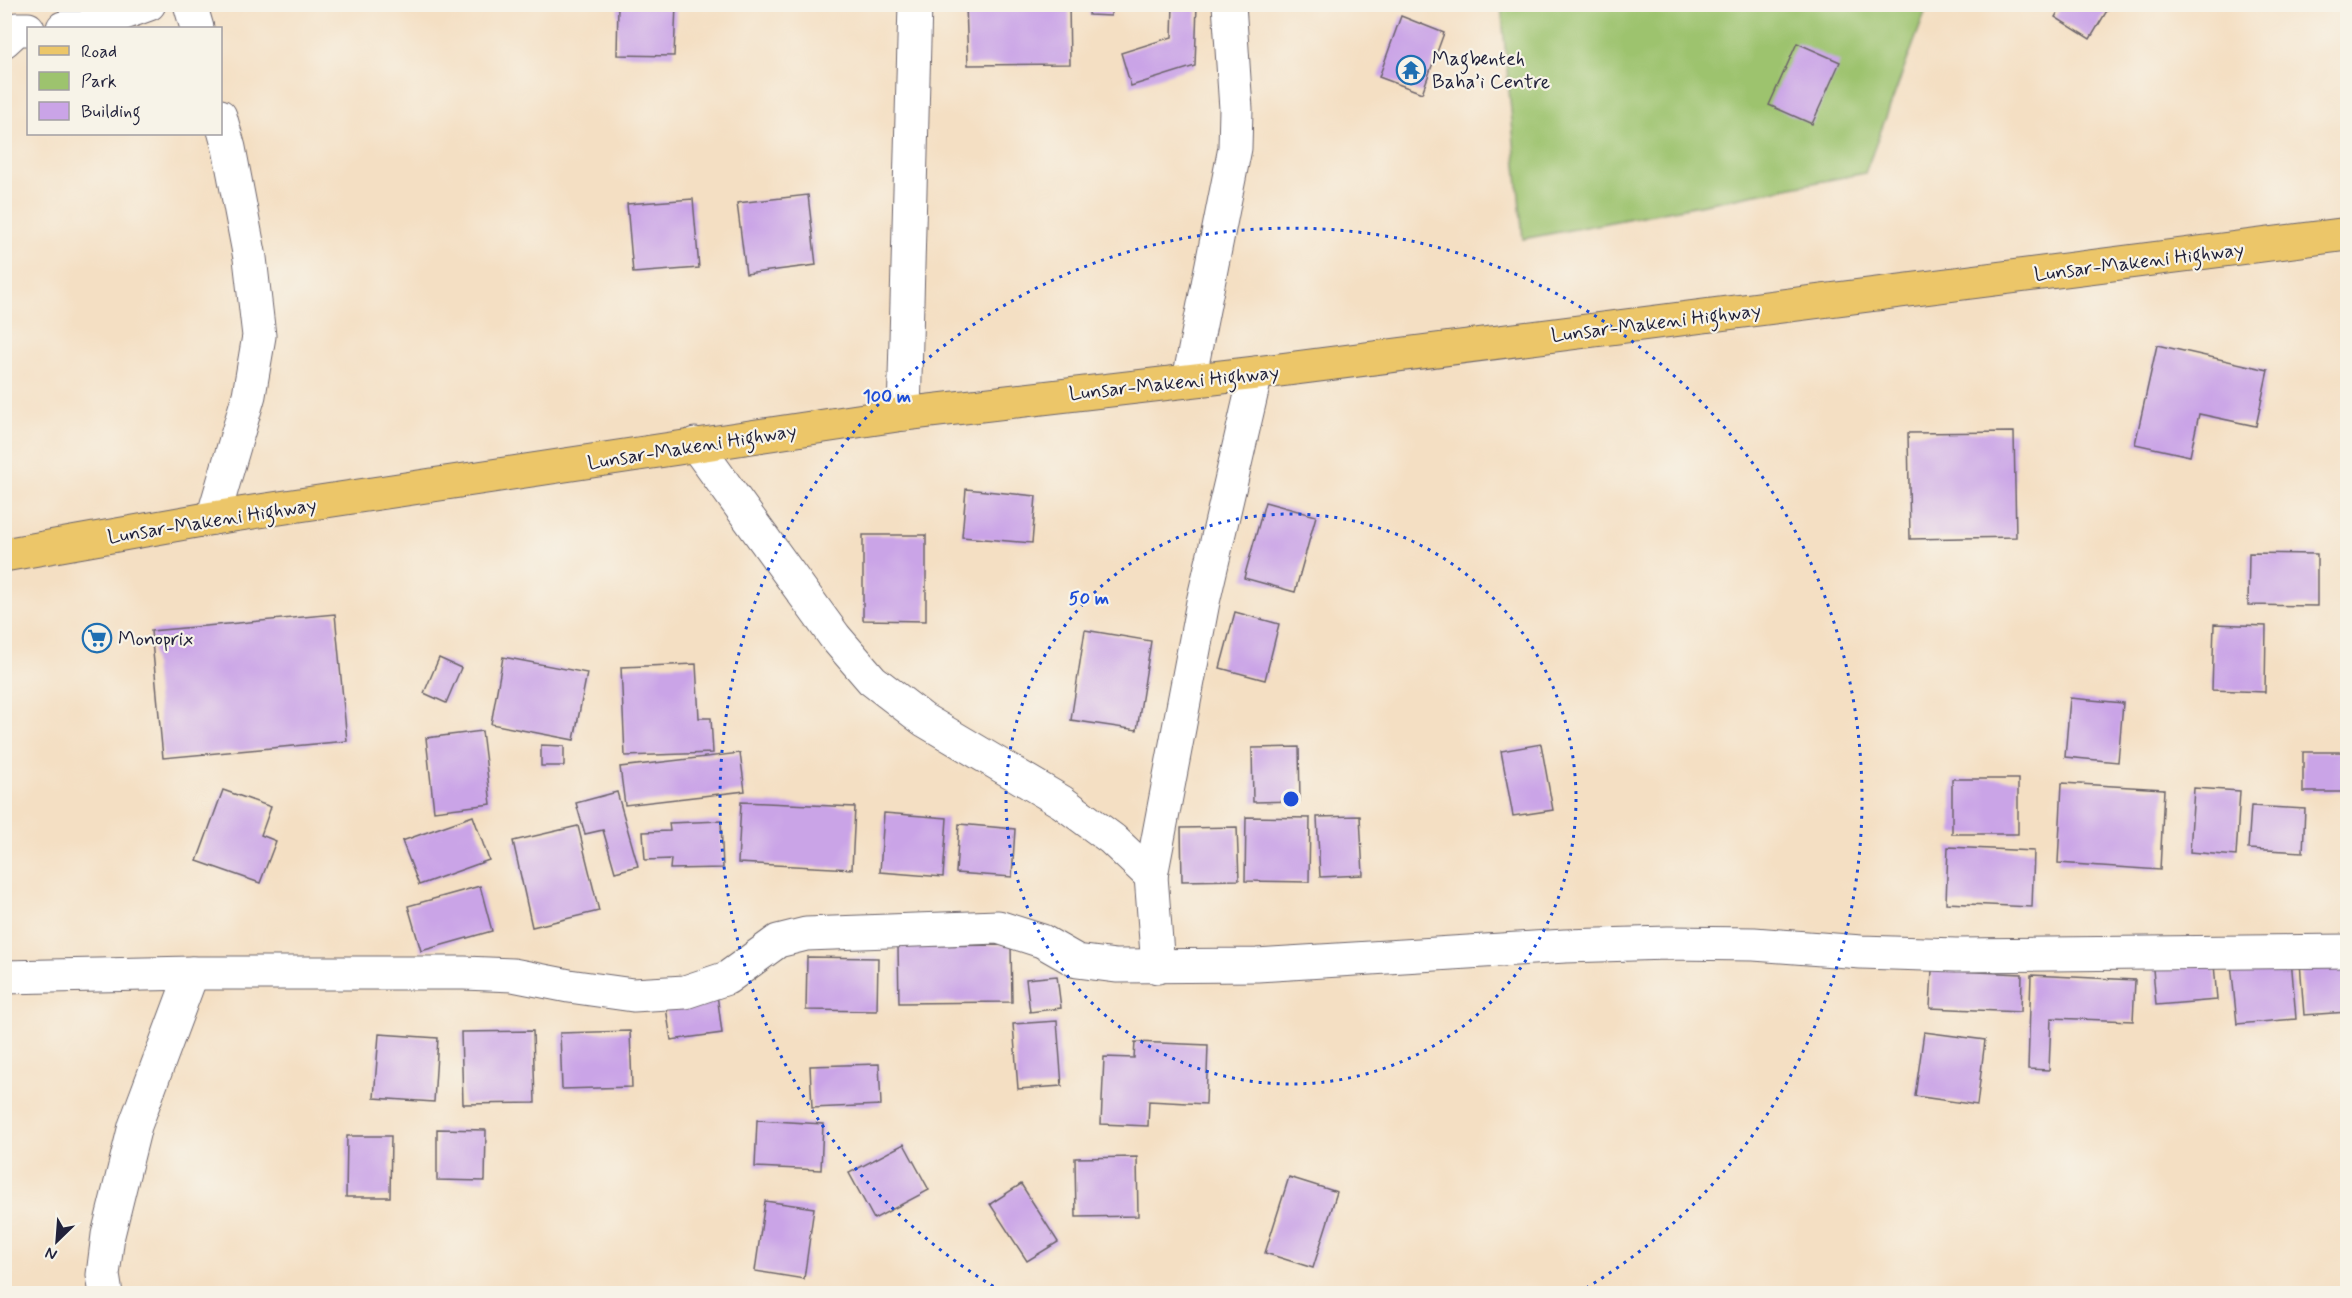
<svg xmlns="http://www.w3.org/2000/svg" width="2352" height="1298" font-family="Mynerve,sans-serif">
	<rect width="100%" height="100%" fill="#f7f3e8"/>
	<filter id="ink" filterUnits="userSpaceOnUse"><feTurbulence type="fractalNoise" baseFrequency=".0167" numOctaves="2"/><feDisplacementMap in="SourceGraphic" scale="12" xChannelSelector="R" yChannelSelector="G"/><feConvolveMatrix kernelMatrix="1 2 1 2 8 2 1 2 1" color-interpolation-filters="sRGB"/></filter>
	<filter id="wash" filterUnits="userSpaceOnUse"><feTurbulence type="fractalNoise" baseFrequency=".008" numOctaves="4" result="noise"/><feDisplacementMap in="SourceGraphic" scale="24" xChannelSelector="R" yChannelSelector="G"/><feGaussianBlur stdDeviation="1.35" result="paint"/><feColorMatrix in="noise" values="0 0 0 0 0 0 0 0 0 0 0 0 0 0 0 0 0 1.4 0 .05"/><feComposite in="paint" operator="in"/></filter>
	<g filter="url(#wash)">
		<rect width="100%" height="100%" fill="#f4dfc3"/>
		<polygon fill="#9dc36e" stroke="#607254" stroke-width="1.5" points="1501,5 1928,5 1865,173 1523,239"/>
		<g id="blocks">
			<g fill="#caa4e7">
				<polygon points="618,4 676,4 674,56 617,55"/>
				<polygon points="966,4 1069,4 1070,64 968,65"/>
				<polygon points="1090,4 1111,4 1111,16 1089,15"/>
				<polygon points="1173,4 1197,4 1195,66 1131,86 1121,53 1172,37"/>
				<polygon points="2063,4 2111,4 2090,39 2055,17"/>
				<polygon points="1401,16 1444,33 1422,93 1379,77"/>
				<polygon points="1797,43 1840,62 1812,124 1769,105"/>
				<polygon points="808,195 816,265 746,274 737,203"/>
				<polygon points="693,199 699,268 633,273 627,204"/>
				<polygon points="2157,345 2268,370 2256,426 2199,414 2190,456 2135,444"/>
				<polygon points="2014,432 2016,537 1910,539 1908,433"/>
				<polygon points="966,489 1036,496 1032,543 962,537"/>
				<polygon points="1265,502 1316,516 1295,592 1244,578"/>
				<polygon points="863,535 926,535 926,621 863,620"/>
				<polygon points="2249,553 2317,554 2317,606 2248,605"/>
				<polygon points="1235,612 1279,624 1265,680 1220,668"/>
				<polygon points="335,614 347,741 163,758 151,631"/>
				<polygon points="2214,624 2266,626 2265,692 2212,690"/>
				<polygon points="1085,630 1151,641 1137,730 1071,720"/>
				<polygon points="503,657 587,673 574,740 491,724"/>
				<polygon points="439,658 461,668 446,703 424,693"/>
				<polygon points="696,664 699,718 711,718 713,753 625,756 621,667"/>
				<polygon points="2070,698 2123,703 2118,762 2065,757"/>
				<polygon points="482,731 491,804 434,811 426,738"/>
				<polygon points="1541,744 1553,810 1513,816 1501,751"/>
				<polygon points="541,745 564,746 564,766 541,766"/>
				<polygon points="1299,747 1300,801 1253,802 1252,748"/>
				<rect x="2303" y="752" width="45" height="40"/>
				<polygon points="740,753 745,791 625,805 620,767"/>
				<rect x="1952" y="779" width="66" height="55"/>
				<polygon points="2062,783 2164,789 2160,870 2058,863"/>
				<polygon points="2194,788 2240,791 2236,856 2190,852"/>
				<polygon points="223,790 271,807 261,835 276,841 260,883 197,861"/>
				<polygon points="617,792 638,866 615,872 603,830 585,834 576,803"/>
				<polygon points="741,802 855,807 852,869 738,863"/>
				<polygon points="2251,806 2305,809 2303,852 2248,849"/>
				<polygon points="884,813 947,818 943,877 880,872"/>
				<polygon points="473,816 489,860 419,885 402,841"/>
				<polygon points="1360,816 1363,875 1320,877 1317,817"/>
				<polygon points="1246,817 1310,818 1309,882 1245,881"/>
				<polygon points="721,821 723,868 670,869 671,859 645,860 643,832 670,831 669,823"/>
				<polygon points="959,824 1015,829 1012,877 956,873"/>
				<polygon points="578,826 599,911 532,927 513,841"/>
				<polygon points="1237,827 1239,880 1182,881 1181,828"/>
				<polygon points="1948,847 2034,851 2032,907 1946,903"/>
				<polygon points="480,886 492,931 421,951 408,906"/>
				<polygon points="1011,945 1012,1002 899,1003 898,946"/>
				<polygon points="807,957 878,958 877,1011 806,1010"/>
				<polygon points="2291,958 2296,1019 2237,1024 2231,963"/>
				<polygon points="2348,959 2348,1012 2304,1015 2300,962"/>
				<polygon points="2214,964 2217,1000 2156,1005 2153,969"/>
				<polygon points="1932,970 2022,974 2021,1012 1930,1008"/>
				<polygon points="2031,975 2135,980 2133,1021 2051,1018 2049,1070 2028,1069"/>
				<polygon points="1057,976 1061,1008 1030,1012 1026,979"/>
				<polygon points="717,994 722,1033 671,1040 665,1001"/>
				<polygon points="1057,1021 1062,1086 1018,1089 1013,1024"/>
				<polygon points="533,1031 535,1103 463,1104 461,1032"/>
				<polygon points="630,1031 632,1087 562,1089 560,1033"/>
				<polygon points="1924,1032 1985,1040 1977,1105 1915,1096"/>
				<polygon points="379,1034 438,1038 434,1102 374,1098"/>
				<polygon points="1135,1042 1208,1045 1206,1104 1149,1101 1148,1126 1101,1124 1104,1057 1134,1058"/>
				<polygon points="879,1064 881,1105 812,1108 810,1066"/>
				<polygon points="757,1120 823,1124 821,1170 755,1167"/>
				<polygon points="437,1129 486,1130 485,1181 437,1180"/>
				<polygon points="347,1136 391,1136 390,1197 346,1197"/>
				<polygon points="904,1144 929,1190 874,1219 849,1173"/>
				<polygon points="1137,1157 1138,1216 1076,1217 1075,1158"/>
				<polygon points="1289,1177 1337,1192 1313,1268 1265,1253"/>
				<polygon points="1021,1184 1058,1242 1027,1261 990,1204"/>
				<polygon points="765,1201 814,1208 804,1279 755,1271"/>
			</g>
		</g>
	</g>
	<g filter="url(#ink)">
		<use href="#blocks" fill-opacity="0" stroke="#6c646b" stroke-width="1.5"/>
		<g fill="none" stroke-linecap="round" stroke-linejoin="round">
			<g stroke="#6c646b" stroke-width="35">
				<g id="minor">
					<polyline points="190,4 197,28"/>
					<polyline points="63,28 83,28 149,4"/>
					<polyline points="4,41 17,29 28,29"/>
					<polyline points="1189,380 1235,148 1236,109 1229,4"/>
					<polyline points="904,414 915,4"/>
					<polyline points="695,444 835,637 872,680 924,720 1062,802 1112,839 1151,876 1158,967"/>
					<polyline points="213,518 249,395 259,336 250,258 229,148 220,116"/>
					<polyline points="1151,876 1203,602 1256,373"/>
					<polyline points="4,977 192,973 464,973 513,975 569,986 633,995 685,992 727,978 778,941 806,934 998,927 1042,941 1077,961 1116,966 1257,965 1565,946 1668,943 1754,944 1861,952 1956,955 2348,951"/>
					<polyline points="106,1294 103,1275 108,1235 135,1126 192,973"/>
				</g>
			</g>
			<g stroke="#6c646b" stroke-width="35">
				<polyline id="primary" points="4,555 213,518 904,414 1256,373 2348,234"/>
			</g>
			<use href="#minor" stroke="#fff" stroke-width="33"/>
			<use href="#primary" stroke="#ecc669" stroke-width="33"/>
		</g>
	</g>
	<g fill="none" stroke="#1d4ed8" stroke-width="3" stroke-dasharray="3 6">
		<circle cx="1291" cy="799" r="285"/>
		<path d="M1001 1291A571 571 0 1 1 1581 1291"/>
	</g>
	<defs>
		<g id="temple-ring" transform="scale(1.5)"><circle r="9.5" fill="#f7f3e8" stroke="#1f6fb2" stroke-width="1.5"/><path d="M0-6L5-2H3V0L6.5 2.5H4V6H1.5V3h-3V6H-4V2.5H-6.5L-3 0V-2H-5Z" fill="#1f6fb2"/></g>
		<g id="supermarket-ring" transform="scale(1.5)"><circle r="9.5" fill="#f7f3e8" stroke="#1f6fb2" stroke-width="1.5"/><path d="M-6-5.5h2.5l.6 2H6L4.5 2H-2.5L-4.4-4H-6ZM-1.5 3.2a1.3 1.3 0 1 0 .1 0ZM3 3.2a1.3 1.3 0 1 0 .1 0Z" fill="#1f6fb2"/></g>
	</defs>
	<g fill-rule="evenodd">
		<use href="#temple-ring" x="1411" y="70"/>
		<use href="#supermarket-ring" x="97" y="638"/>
	</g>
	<g text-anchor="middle" stroke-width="4.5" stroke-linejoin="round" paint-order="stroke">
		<g font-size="20" fill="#22223b" stroke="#f7f3e8" text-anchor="start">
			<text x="1432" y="65">Magbenteh<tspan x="1432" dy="23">Baha’i Centre</tspan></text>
			<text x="118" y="645">Monoprix</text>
		</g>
		<g font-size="20" fill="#22223b" stroke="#f7f3e8">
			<text transform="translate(2139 261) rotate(-7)" y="7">Lunsar-Makeni Highway</text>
			<text transform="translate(1656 322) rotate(-7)" y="7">Lunsar-Makeni Highway</text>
			<text transform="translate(1174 382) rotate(-6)" y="7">Lunsar-Makeni Highway</text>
			<text transform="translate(692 446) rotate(-9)" y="7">Lunsar-Makeni Highway</text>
			<text transform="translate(212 520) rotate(-9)" y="7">Lunsar-Makeni Highway</text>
		</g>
	</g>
	<circle cx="1291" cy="799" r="9" fill="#1d4ed8" stroke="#f7f3e8" stroke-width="3"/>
	<g font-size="18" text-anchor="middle" font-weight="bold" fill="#1d4ed8" stroke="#f7f3e8" stroke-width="4.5" stroke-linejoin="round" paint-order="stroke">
		<text x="887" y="402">100 m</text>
		<text x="1089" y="604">50 m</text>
	</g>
	<rect width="2352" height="1298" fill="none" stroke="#f7f3e8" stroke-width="24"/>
	<rect x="27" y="27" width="195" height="108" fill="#f7f3e8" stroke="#a29fa3" stroke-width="1.5"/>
	<rect x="39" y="46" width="30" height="9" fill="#ecc669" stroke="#a29fa3" stroke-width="1.5"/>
	<text x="81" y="57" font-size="18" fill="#22223b">Road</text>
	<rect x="39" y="72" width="30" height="18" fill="#9dc36e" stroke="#a29fa3" stroke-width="1.5"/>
	<text x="81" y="87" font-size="18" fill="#22223b">Park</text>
	<rect x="39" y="102" width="30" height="18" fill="#caa4e7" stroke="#a29fa3" stroke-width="1.5"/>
	<text x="81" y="117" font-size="18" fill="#22223b">Building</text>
	<g transform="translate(57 1241) rotate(205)" stroke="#f7f3e8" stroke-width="4.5" paint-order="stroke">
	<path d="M0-4.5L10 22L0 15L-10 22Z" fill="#22223b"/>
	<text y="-9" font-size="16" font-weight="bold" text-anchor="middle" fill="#22223b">N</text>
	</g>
</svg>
